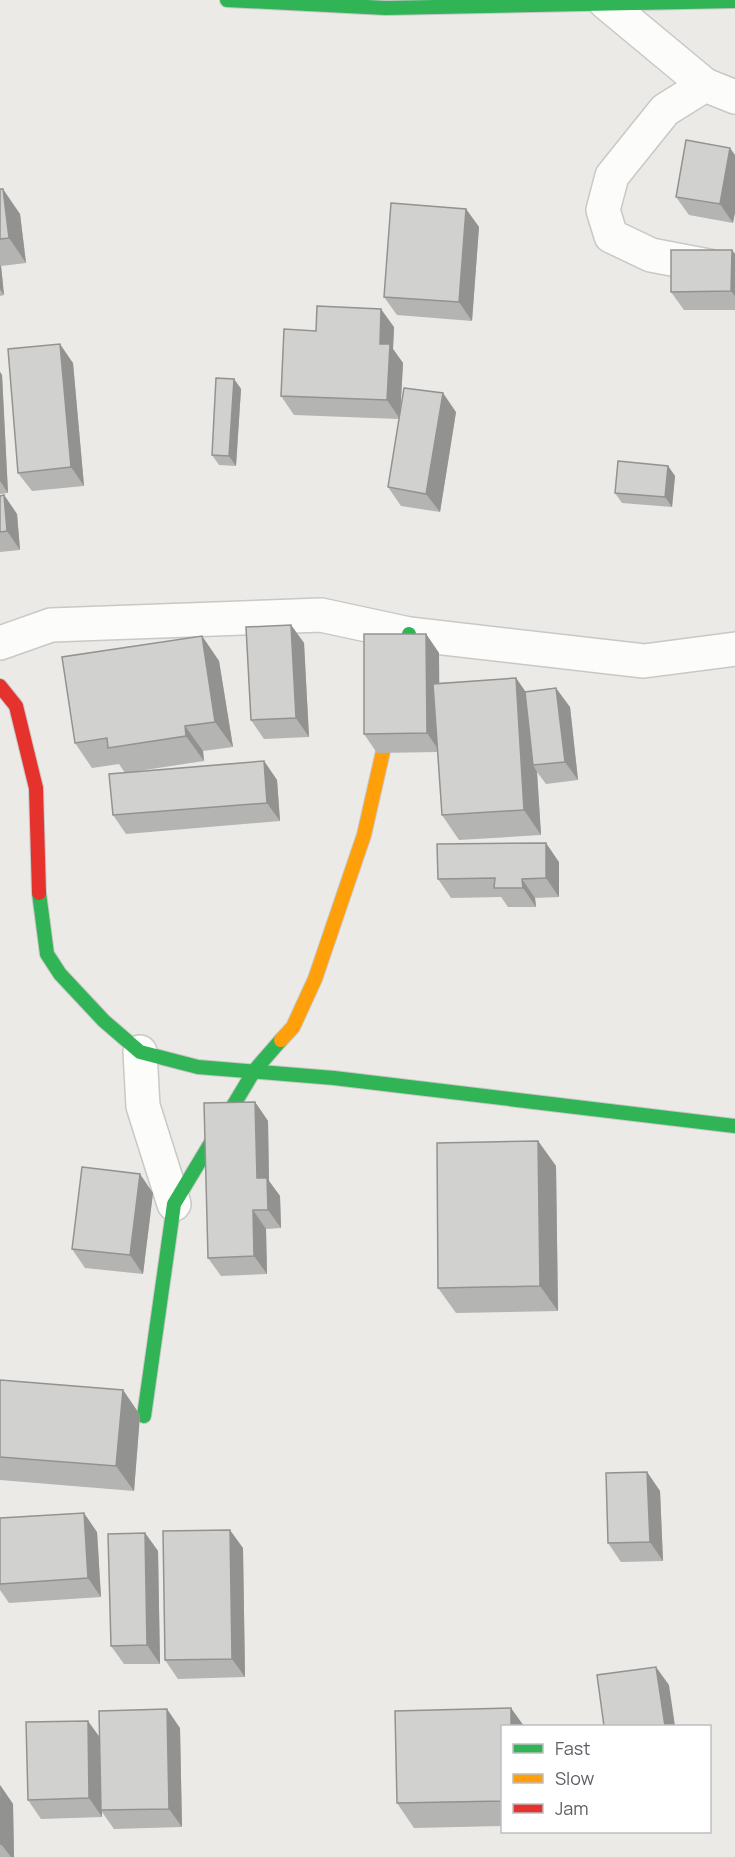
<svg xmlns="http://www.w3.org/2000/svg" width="735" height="1857" font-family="Manrope,sans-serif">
	<rect width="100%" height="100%" fill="#ebeae6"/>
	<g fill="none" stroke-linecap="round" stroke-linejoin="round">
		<g stroke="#c8c8c8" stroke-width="36">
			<g id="street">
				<polyline points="605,2 705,85 735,97"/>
				<polyline points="705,85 665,110 612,176 603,210 611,236 651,255 735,271"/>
				<polyline points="0,643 51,625 321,615 409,634 644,661 735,649"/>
				<polyline points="140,1052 143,1106 174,1204"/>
			</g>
		</g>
		<g stroke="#c8c8c7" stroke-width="16">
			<g id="fast">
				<polyline points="227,0 386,8 735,1"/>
				<polyline points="384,747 409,634"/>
				<polyline points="39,893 47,954 60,974 104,1021 140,1052 198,1067 334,1078 735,1126"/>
				<polyline points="144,1416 174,1204 254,1071 281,1040"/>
			</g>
		</g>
		<g stroke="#c8c8c7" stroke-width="16">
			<polyline id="slow" points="281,1040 293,1027 315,979 364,835 384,747"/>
		</g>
		<g stroke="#c8c8c7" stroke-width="16">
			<polyline id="jam" points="0,686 16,706 36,788 39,893"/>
		</g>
		<use href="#street" stroke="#fcfcfb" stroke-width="33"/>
		<use href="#fast" stroke="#30b455" stroke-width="14"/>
		<use href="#slow" stroke="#ff9f0a" stroke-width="14"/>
		<use href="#jam" stroke="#e5322d" stroke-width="14"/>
	</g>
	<g fill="#b4b4b2">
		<polygon points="686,140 733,223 689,215 676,197"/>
		<polygon points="0,189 20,214 26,263 1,266 4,295 0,296"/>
		<polygon points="466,209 479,227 472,321 397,315 384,297"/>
		<polygon points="735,254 735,310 684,310 671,292"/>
		<polygon points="394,327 393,349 403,363 400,410 456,412 440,512 401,506 388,487 399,419 294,415 281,396 316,331"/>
		<polygon points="73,363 84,486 32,491 18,473"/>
		<polygon points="0,372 2,375 8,493 0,494"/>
		<polygon points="234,379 241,389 236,466 219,465 212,455"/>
		<polygon points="668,466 675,476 672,507 622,503 615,493"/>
		<polygon points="4,495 17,514 20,550 0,552 0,496"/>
		<polygon points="291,625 304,643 309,737 264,739 251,720"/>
		<polygon points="426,634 439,653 439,683 516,678 526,692 570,707 578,780 546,784 537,772 541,835 459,840 442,815 438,752 377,753 364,734"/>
		<polygon points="202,636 219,661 233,747 203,751 204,761 125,773 119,764 92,768 75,743"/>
		<polygon points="264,761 277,780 280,821 126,834 113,815"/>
		<polygon points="559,862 559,897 535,898 536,907 508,907 501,897 451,898 438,879"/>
		<polygon points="255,1102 268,1121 269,1181 280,1196 281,1228 266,1229 267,1274 221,1276 208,1258"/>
		<polygon points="538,1141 556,1166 558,1311 456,1313 438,1288"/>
		<polygon points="153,1193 143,1274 85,1268 72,1249"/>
		<polygon points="0,1380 123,1390 140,1415 134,1491 0,1480"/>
		<polygon points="647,1472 660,1491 663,1561 621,1562 608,1543"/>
		<polygon points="0,1518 97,1532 101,1597 9,1603 0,1590"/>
		<polygon points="145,1533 158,1551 160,1664 124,1664 111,1646"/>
		<polygon points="243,1548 245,1677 178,1679 165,1660"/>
		<polygon points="502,1726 502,1826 414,1828 397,1803"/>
		<polygon points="180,1728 182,1827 114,1829 102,1812 102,1817 41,1819 28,1800 100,1738"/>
		<polygon points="0,1785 13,1804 14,1857 0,1857"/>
	</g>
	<g fill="#929291">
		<polygon points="730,148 735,155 735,213 733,223 720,204"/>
		<polygon points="3,189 20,214 26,263 9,238"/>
		<polygon points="466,209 479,227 472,321 459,302"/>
		<polygon points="732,250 735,254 735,296 731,291"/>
		<polygon points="0,265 1,266 4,295 0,289"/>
		<polygon points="381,309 394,327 393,349 403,363 400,419 387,400 380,344"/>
		<polygon points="60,344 73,363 84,486 71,467"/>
		<polygon points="0,372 2,375 8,493 0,481"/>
		<polygon points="234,379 241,389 236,466 229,456"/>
		<polygon points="443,393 456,412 440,512 426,494"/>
		<polygon points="668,466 675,476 672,507 665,497"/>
		<polygon points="4,495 17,514 20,550 7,531"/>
		<polygon points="291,625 304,643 309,737 296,718"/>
		<polygon points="426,634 439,653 440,752 427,733"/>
		<polygon points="202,636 219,661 233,747 215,722"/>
		<polygon points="516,678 533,703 533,765 537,772 541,835 524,810"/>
		<polygon points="556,688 570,707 578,780 565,762"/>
		<polygon points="185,726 203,751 204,761 186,736"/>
		<polygon points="264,761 277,780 280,821 267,803"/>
		<polygon points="546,843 559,862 559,897 546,878"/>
		<polygon points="522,879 535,898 536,907 523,888"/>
		<polygon points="255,1102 268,1121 269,1181 280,1196 281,1228 268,1210 257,1178"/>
		<polygon points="538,1141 556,1166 558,1311 540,1286"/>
		<polygon points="140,1174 153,1193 143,1274 130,1255"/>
		<polygon points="253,1210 266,1229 267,1274 254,1256"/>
		<polygon points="123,1390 140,1415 134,1491 116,1466"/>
		<polygon points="647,1472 660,1491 663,1561 650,1542"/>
		<polygon points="84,1513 97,1532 101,1597 88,1578"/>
		<polygon points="230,1530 243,1548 245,1677 232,1659"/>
		<polygon points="145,1533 158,1551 160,1664 147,1645"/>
		<polygon points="656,1667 669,1685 675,1726 665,1726"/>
		<polygon points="511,1708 524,1726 511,1726"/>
		<polygon points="167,1709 180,1728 182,1827 169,1809"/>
		<polygon points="88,1721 101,1739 101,1810 102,1812 102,1817 89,1798"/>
		<polygon points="0,1785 13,1804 14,1857 11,1857 1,1844"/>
	</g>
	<g fill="#d1d1cf" stroke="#929291" stroke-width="1.5">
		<polygon points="686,140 730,148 720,204 676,197"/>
		<polygon points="0,189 3,189 9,238 0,239"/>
		<polygon points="391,203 466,209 459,302 384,297"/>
		<polygon points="671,250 732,250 731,291 671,292"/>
		<polygon points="317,306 381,309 380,344 390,344 387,400 281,396 284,329 316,331"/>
		<polygon points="60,344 71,467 18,473 8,349"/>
		<polygon points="216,378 234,379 229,456 212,455"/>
		<polygon points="404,388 443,393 426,494 388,487"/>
		<polygon points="618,461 668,466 665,497 615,493"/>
		<polygon points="4,495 7,531 0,532 0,496"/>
		<polygon points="291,625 296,718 251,720 246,627"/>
		<polygon points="364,634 426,634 427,733 364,734"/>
		<polygon points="202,636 215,722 185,726 186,736 108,748 107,738 75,743 62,657"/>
		<polygon points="516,678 524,810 442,815 433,684"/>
		<polygon points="556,688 565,762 533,765 525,692"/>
		<polygon points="264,761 267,803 113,815 109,774"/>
		<polygon points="546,843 546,878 522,879 523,888 494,888 495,878 438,879 437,844"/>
		<polygon points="255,1102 257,1178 267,1178 268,1210 253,1210 254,1256 208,1258 204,1103"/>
		<polygon points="538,1141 540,1286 438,1288 437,1143"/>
		<polygon points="82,1167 140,1174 130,1255 72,1249"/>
		<polygon points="0,1380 123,1390 116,1466 0,1457"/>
		<polygon points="647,1472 650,1542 608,1543 606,1473"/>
		<polygon points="84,1513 88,1578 0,1584 0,1518"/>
		<polygon points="230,1530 232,1659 165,1660 163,1531"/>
		<polygon points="145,1533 147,1645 111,1646 108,1534"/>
		<polygon points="656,1667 665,1726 604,1726 597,1675"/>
		<polygon points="511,1708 511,1726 502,1726 502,1801 397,1803 395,1711"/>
		<polygon points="167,1709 169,1809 101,1810 99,1711"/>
		<polygon points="88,1721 89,1798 28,1800 26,1722"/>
		<polygon points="0,1797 1,1844 0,1844"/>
	</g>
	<rect x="501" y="1725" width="210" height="108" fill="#ffffff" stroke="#bebfc1" stroke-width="1.5"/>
	<rect x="513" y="1744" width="30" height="9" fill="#30b455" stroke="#bebfc1" stroke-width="1.5"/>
	<text x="555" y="1755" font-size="18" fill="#5c5f63">Fast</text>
	<rect x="513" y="1774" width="30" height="9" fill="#ff9f0a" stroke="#bebfc1" stroke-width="1.5"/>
	<text x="555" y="1785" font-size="18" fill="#5c5f63">Slow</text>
	<rect x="513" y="1804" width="30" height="9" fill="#e5322d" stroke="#bebfc1" stroke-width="1.5"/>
	<text x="555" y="1815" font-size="18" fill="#5c5f63">Jam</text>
</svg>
